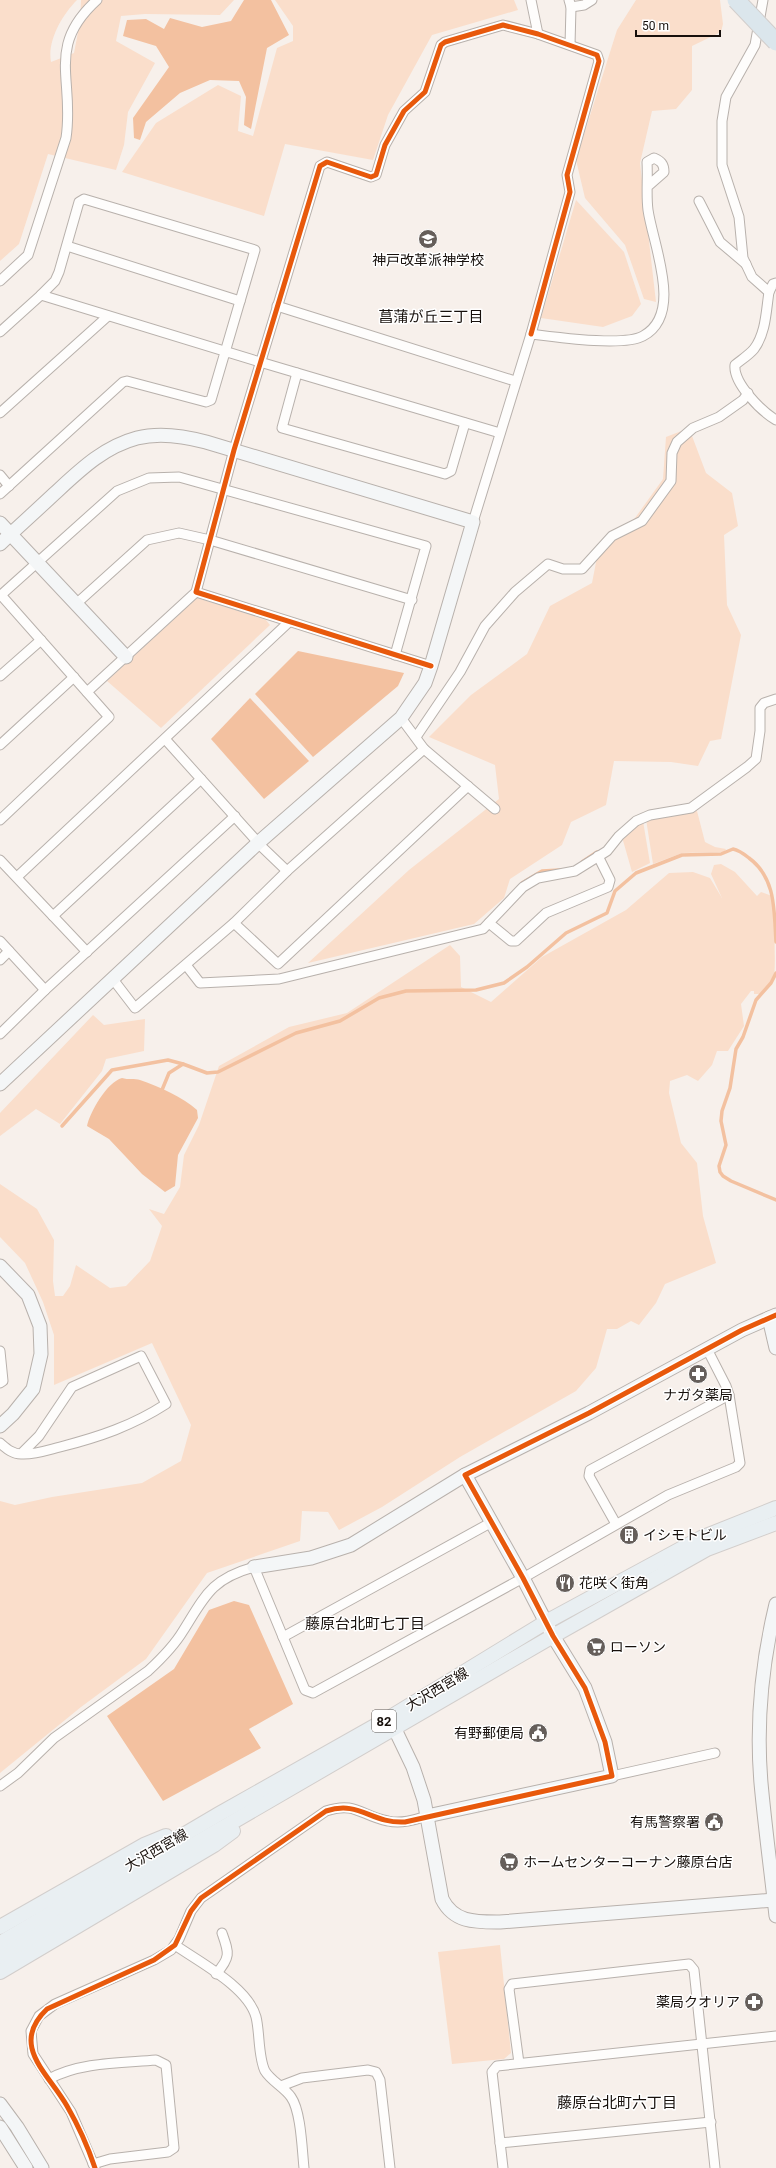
<svg xmlns="http://www.w3.org/2000/svg" width="776" height="2168" font-family="Roboto,'Noto Sans JP',sans-serif">
	<rect width="100%" height="100%" fill="#f7f0eb"/>
	<g fill="#fadecb">
		<path d="M0 0H77C62 15 47 41 51 62L74 53 80 22 81 0H234L220 15 145 14 121 16 116 41 155 63 128 112 124 145 116 170 48 154 19 244 0 261Z"/>
		<polygon points="275,0 514,0 518,10 432,35 388,115 373,160 285,144 264,216 122,172 156,123 218,85 241,96 238,131 253,136 277,48 293,41 293,26"/>
		<polygon points="636,0 720,0 723,24 721,32 692,46 692,90 676,109 652,111 640,163 656,302 644,299 625,245 585,198 576,160 617,30"/>
		<polygon points="576,200 624,252 641,304 632,316 603,327 541,318"/>
		<polygon points="689,428 706,473 732,493 738,526 724,535 727,605 741,635 721,739 710,741 698,766 671,762 614,761 606,805 571,822 562,845 510,879 504,898 474,924 308,963 409,870 499,799 495,765 429,737 471,695 527,654 550,606 592,583 598,552 635,518 663,479 666,437"/>
		<polygon points="197,598 266,620 270,625 161,728 107,681"/>
		<polygon points="697,811 705,842 715,847 726,849 724,852 682,853 653,864 646,819"/>
		<polygon points="643,821 650,863 632,872 622,837"/>
		<path d="M721 864 735 872 757 896 761 892 772 896C774 912 776 964 774 977 771 984 765 989 760 994H754V991H751L741 1004 744 1026 728 1051H717L712 1065 698 1081 687 1075 670 1081 669 1093 681 1143 697 1163 703 1216 716 1263 665 1284 656 1303 639 1325 631 1321 617 1329H607L596 1368 576 1391 460 1457 382 1507 339 1530 328 1512 302 1511 300 1541 207 1573 146 1659 81 1707 0 1773V1501L15 1505 52 1497 142 1483 181 1461 191 1425 152 1343 54 1385V1335L43 1302 25 1263 0 1237V1184L37 1209 54 1240 53 1281 55 1296H63L70 1286 76 1265 110 1288 126 1286 150 1261 162 1226 149 1209 164 1214 180 1187 184 1155 199 1125 219 1066 289 1027 347 1013 450 945 460 956 461 987 491 1002 542 957 626 910 669 873 693 872 710 878 722 898 711 874 714 865Z"/>
		<polygon points="93,1015 104,1025 145,1019 144,1051 106,1059 102,1071 60,1124 36,1109 0,1136 0,1113"/>
		<polygon points="500,1945 511,2053 504,2059 452,2064 438,1952"/>
	</g>
	<g fill="#f3c1a0">
		<polygon points="244,0 271,0 289,35 267,48 251,129 244,125 246,97 239,81 210,80 180,93 146,122 140,140 134,138 133,118 169,67 156,46 123,36 127,20 146,19 164,29 170,18 202,27 231,21"/>
		<polygon points="298,651 404,673 398,686 313,757 255,694"/>
		<polygon points="250,698 309,761 264,799 211,739"/>
		<path d="M122 1078C128 1080 135 1078 140 1080 158 1086 183 1097 197 1110L198 1118 178 1155 175 1186 165 1192 142 1174 109 1139 87 1126C90 1112 107 1082 122 1078Z"/>
		<polygon points="234,1601 249,1605 293,1704 249,1729 261,1748 163,1801 107,1716 174,1669 209,1610"/>
	</g>
	<g fill="none" stroke-linecap="round" stroke-linejoin="round">
		<g stroke="#f3c1a0" stroke-width="3.5">
			<polyline points="582,862 597,852"/>
			<polyline points="522,883 542,871 560,870"/>
			<polyline points="776,973 771,983 756,1000 743,1037 736,1049 730,1088 722,1111 721,1121 726,1145 719,1166 720,1172 723,1176 731,1181 776,1200"/>
			<path d="M162 1090 169 1073 183 1064 207 1073 218 1072 296 1033 340 1021 379 998 406 991 476 990 504 983 527 967 566 933 607 913 615 891 636 873 682 855 721 854 733 849C739 850 744 854 749 858 776 878 774 910 776 942"/>
			<polyline points="62,1126 112,1070 168,1060 183,1064"/>
		</g>
		<g stroke="#b8b1ac" stroke-width="11">
			<g id="street">
				<polyline points="531,0 538,34"/>
				<polyline points="569,0 571,7 570,45"/>
				<polyline points="763,0 755,45 726,97 722,121 722,165 739,217 743,258 752,277 769,292 773,284 776,283"/>
				<polyline points="571,7 584,5 592,0"/>
				<polyline points="699,201 720,242 746,264"/>
				<polyline points="67,246 240,301"/>
				<path d="M0 281 28 255 66 138C75 80 45 47 97 0"/>
				<path d="M769 292C766 311 766 333 754 349 749 355 741 360 735 365 733 383 761 411 776 420"/>
				<polyline points="277,306 515,381"/>
				<polyline points="0,332 41,295"/>
				<polyline points="297,373 282,428 445,474 451,471 465,423"/>
				<polyline points="0,413 108,316"/>
				<polyline points="0,475 9,486"/>
				<polyline points="0,494 123,382 127,381 206,402 211,400 255,250 84,199 79,202 59,272 55,281 41,295 260,362 500,433"/>
				<path d="M473 522 531 334C555 337 623 347 643 336 684 314 653 245 648 210 646 195 648 178 647 162L654 158C661 161 664 164 664 172L648 186"/>
				<polyline points="0,596 117,491 149,478 179,477 426,546 395,655"/>
				<polyline points="76,604 147,540 179,533 210,540 412,600"/>
				<polyline points="431,666 196,592 234,450 320,166 327,162 371,177 376,175 385,145 404,111 425,92 441,45 445,42 503,25 538,34 597,55 599,61 567,175 570,192 531,334"/>
				<polyline points="0,676 41,640"/>
				<polyline points="87,692 196,592"/>
				<polyline points="401,718 424,749 495,809"/>
				<polyline points="416,737 460,672 485,626 515,592 548,564 563,569 582,569 612,536 642,521 671,481 672,453 677,442 693,428 719,417 743,400 748,393"/>
				<polyline points="165,739 263,848 287,871"/>
				<polyline points="0,745 74,677"/>
				<polyline points="0,820 109,717 1,595"/>
				<polyline points="0,860 87,952"/>
				<polyline points="17,877 289,622"/>
				<polyline points="53,916 201,779"/>
				<polyline points="234,923 278,964 468,786"/>
				<polyline points="489,923 511,941 516,941 546,913 608,887 610,880 598,856"/>
				<polyline points="0,941 45,990"/>
				<polyline points="0,960 9,951"/>
				<polyline points="186,965 200,983 279,979 483,929 523,887 538,878 575,871 607,851 619,836 636,821 650,815 691,808 747,767 756,759 760,731 760,708 764,703 776,699"/>
				<polyline points="112,978 135,1008 234,923 287,871 424,749"/>
				<polyline points="0,1034 45,990 235,816"/>
				<polyline points="0,1351 3,1381 0,1383"/>
				<path d="M0 1443C6 1448 12 1454 21 1454 34 1455 48 1450 60 1447 99 1437 132 1426 166 1404L141 1356 72 1387 39 1436 21 1454"/>
				<polyline points="616,1524 589,1476 590,1470 729,1395"/>
				<polyline points="283,1637 492,1522"/>
				<polyline points="612,1776 715,1753"/>
				<path d="M0 1786 18 1773 54 1738 148 1671C161 1659 174 1646 183 1631 205 1596 211 1579 254 1567L305 1690 313 1693 523 1578 668 1495 736 1467 740 1463 729 1395 726 1386 707 1349"/>
				<path d="M175 1945C199 1962 248 1987 256 2017 260 2033 258 2057 265 2071 271 2081 284 2087 291 2097 301 2111 302 2149 304 2168"/>
				<path d="M216 1974C231 1957 229 1953 222 1933"/>
				<polyline points="519,2063 509,1989 512,1984 689,1964 694,1970 715,2168"/>
				<path d="M49 2079C80 2062 121 2063 156 2060L166 2065 174 2148 168 2152 110 2159 93 2164"/>
				<polyline points="281,2086 302,2078 368,2070 376,2072 380,2080 390,2168"/>
				<polyline points="500,2143 711,2122"/>
				<path d="M95 2168 71 2112 33 2054 31 2031 39 2016 55 2004 154 1960 171 1950 179 1939 191 1911 201 1898 326 1811C356 1801 361 1816 388 1821 401 1824 414 1820 427 1816"/>
				<polyline points="503,2168 492,2072 497,2066 776,2036"/>
			</g>
		</g>
		<g stroke="#b8b1ac" stroke-width="15">
			<g id="secondary">
				<polyline points="0,523 126,657"/>
				<path d="M0 544C18 527 36 511 54 494 79 471 103 447 137 438 160 432 184 436 206 442L473 522 431 666 425 683 401 718 258 843 0 1084"/>
				<polyline points="0,1266 28,1295 40,1326 41,1354 33,1389 13,1414 0,1426"/>
				<polyline points="769,1318 776,1348"/>
				<polyline points="254,1567 311,1558 351,1545 465,1475"/>
				<path d="M776 1604C762 1662 756 1724 761 1783 765 1827 771 1871 776 1916"/>
				<path d="M390 1719 413 1767 424 1800 442 1899C454 1923 476 1922 500 1922L774 1900"/>
				<polyline points="427,1816 612,1776 605,1742 585,1688 553,1636 523,1578 465,1475 589,1413 742,1330 776,1315"/>
				<polyline points="0,2104 17,2127 42,2168"/>
				<polyline points="0,2127 26,2168"/>
			</g>
		</g>
		<g stroke="#d2cecc" stroke-width="16">
			<g id="primary">
				<polyline points="0,1927 144,1845 166,1836"/>
				<polyline points="0,1943 219,1814 389,1718 546,1622 701,1538 776,1508"/>
				<polyline points="0,1957 553,1636 707,1549 776,1523"/>
				<polyline points="0,1972 214,1845 233,1831"/>
			</g>
		</g>
		<use href="#street" stroke="#fefdfc" stroke-width="9"/>
		<use href="#secondary" stroke="#f4f6f7" stroke-width="13"/>
		<use href="#primary" stroke="#e9eff2" stroke-width="14"/>
		<g stroke="#d2cecc" stroke-width="19" stroke-linecap="butt">
			<polyline id="highway-bridge" points="736,0 776,42"/>
		</g>
		<use href="#highway-bridge" stroke="#dbe6ec" stroke-width="17"/>
		<g stroke="#fff" stroke-width="8">
			<g id="cycleway">
				<polyline points="431,666 196,592 234,450 320,166 327,162 371,177 376,175 385,145 404,111 425,92 441,45 445,42 503,25 538,34 597,55 599,61 567,175 570,192 531,334"/>
				<path d="M95 2168C88 2147 78 2125 67 2106 48 2073 9 2045 47 2009L154 1960 175 1945 191 1911 201 1898 326 1811C360 1800 371 1824 405 1822L612 1776 605 1742 585 1688 553 1636 523 1578 465 1475 589 1413 742 1330 776 1315"/>
			</g>
		</g>
		<use href="#cycleway" stroke="#e8590c" stroke-width="5"/>
	</g>
	<defs>
		<g id="school-disc" transform="scale(1)"><circle r="9.5" fill="#655e5a" stroke="#fff"/><path d="M0-5L7-2L0 1L-7-2ZM-4 1L0 2.5L4 1V4Q0 6-4 4Z" fill="#fff"/></g>
		<g id="pharmacy-disc" transform="scale(1)"><circle r="9.5" fill="#655e5a" stroke="#fff"/><path d="M-2-6h4v4h4v4h-4v4h-4v-4h-4v-4h4Z" fill="#fff"/></g>
		<g id="building-disc" transform="scale(1)"><circle r="9.5" fill="#655e5a" stroke="#fff"/><path d="M-4-6H4V6H1V3H-1V6H-4ZM-2.5-4.3h1.7v1.8h-1.7ZM.8-4.3h1.7v1.8H.8ZM-2.5-1h1.7V.8h-1.7ZM.8-1h1.7V.8H.8Z" fill="#fff"/></g>
		<g id="restaurant-disc" transform="scale(1)"><circle r="9.5" fill="#655e5a" stroke="#fff"/><path d="M-5-6h1v4h1v-4h1v4h1v-4h1v5L-1.5 .5V6h-2V.5L-5-1ZM5-6V6H3V1.5H1.5Q1.5-4 5-6Z" fill="#fff"/></g>
		<g id="supermarket-disc" transform="scale(1)"><circle r="9.5" fill="#655e5a" stroke="#fff"/><path d="M-6-5.5h2.5l.6 2H6L4.5 2H-2.5L-4.4-4H-6ZM-1.5 3.2a1.3 1.3 0 1 0 .1 0ZM3 3.2a1.3 1.3 0 1 0 .1 0Z" fill="#fff"/></g>
		<g id="civic-disc" transform="scale(1)"><circle r="9.5" fill="#655e5a" stroke="#fff"/><path d="M-.6-6.5H3V-4.5H.6V-3L4-1V1h2V6H-6V1h2V-1L-.6-3ZM-1.2 2.5V6h2.4V2.5Z" fill="#fff"/></g>
	</defs>
	<g fill-rule="evenodd">
		<use href="#school-disc" x="428" y="239"/>
		<use href="#pharmacy-disc" x="698" y="1374"/>
		<use href="#building-disc" x="629" y="1535"/>
		<use href="#restaurant-disc" x="565" y="1583"/>
		<use href="#supermarket-disc" x="596" y="1647"/>
		<use href="#civic-disc" x="538" y="1733"/>
		<use href="#civic-disc" x="714" y="1822"/>
		<use href="#supermarket-disc" x="509" y="1862"/>
		<use href="#pharmacy-disc" x="754" y="2002"/>
	</g>
	<g text-anchor="middle" stroke-width="3" stroke-linejoin="round" paint-order="stroke">
		<rect fill="#fff" stroke="#5d5855" stroke-width="1" x="372" y="1710" width="24" height="22" rx="3"/>
		<g font-size="13" font-weight="bold" fill="#17100c">
			<text x="384" y="1726">82</text>
		</g>
		<g font-size="14" fill="#17100c" stroke="#fff" text-anchor="start">
			<text x="428" y="265" text-anchor="middle">神戸改革派神学校</text>
			<text x="698" y="1400" text-anchor="middle">ナガタ薬局</text>
			<text x="643" y="1540">イシモトビル</text>
			<text x="579" y="1588">花咲く街角</text>
			<text x="610" y="1652">ローソン</text>
			<text x="524" y="1738" text-anchor="end">有野郵便局</text>
			<text x="700" y="1827" text-anchor="end">有馬警察署</text>
			<text x="523" y="1867">ホームセンターコーナン藤原台店</text>
			<text x="740" y="2007" text-anchor="end">薬局クオリア</text>
		</g>
		<g font-size="14" fill="#17100c" stroke="#fff">
			<text transform="translate(437 1689) rotate(-31)" y="5">大沢西宮線</text>
			<text transform="translate(156 1850) rotate(-30)" y="5">大沢西宮線</text>
		</g>
		<g font-size="15" fill="#17100c" stroke="#fff">
			<text x="431" y="322">菖蒲が丘三丁目</text>
			<text x="365" y="1629">藤原台北町七丁目</text>
			<text x="617" y="2108">藤原台北町六丁目</text>
		</g>
	</g>
	<path d="M636 30v6h84v-6" fill="none" stroke="#17100c" stroke-width="2"/>
	<text x="642" y="30" font-size="12" fill="#17100c" stroke="#ffffff" stroke-width="3" paint-order="stroke">50 m</text>
</svg>
